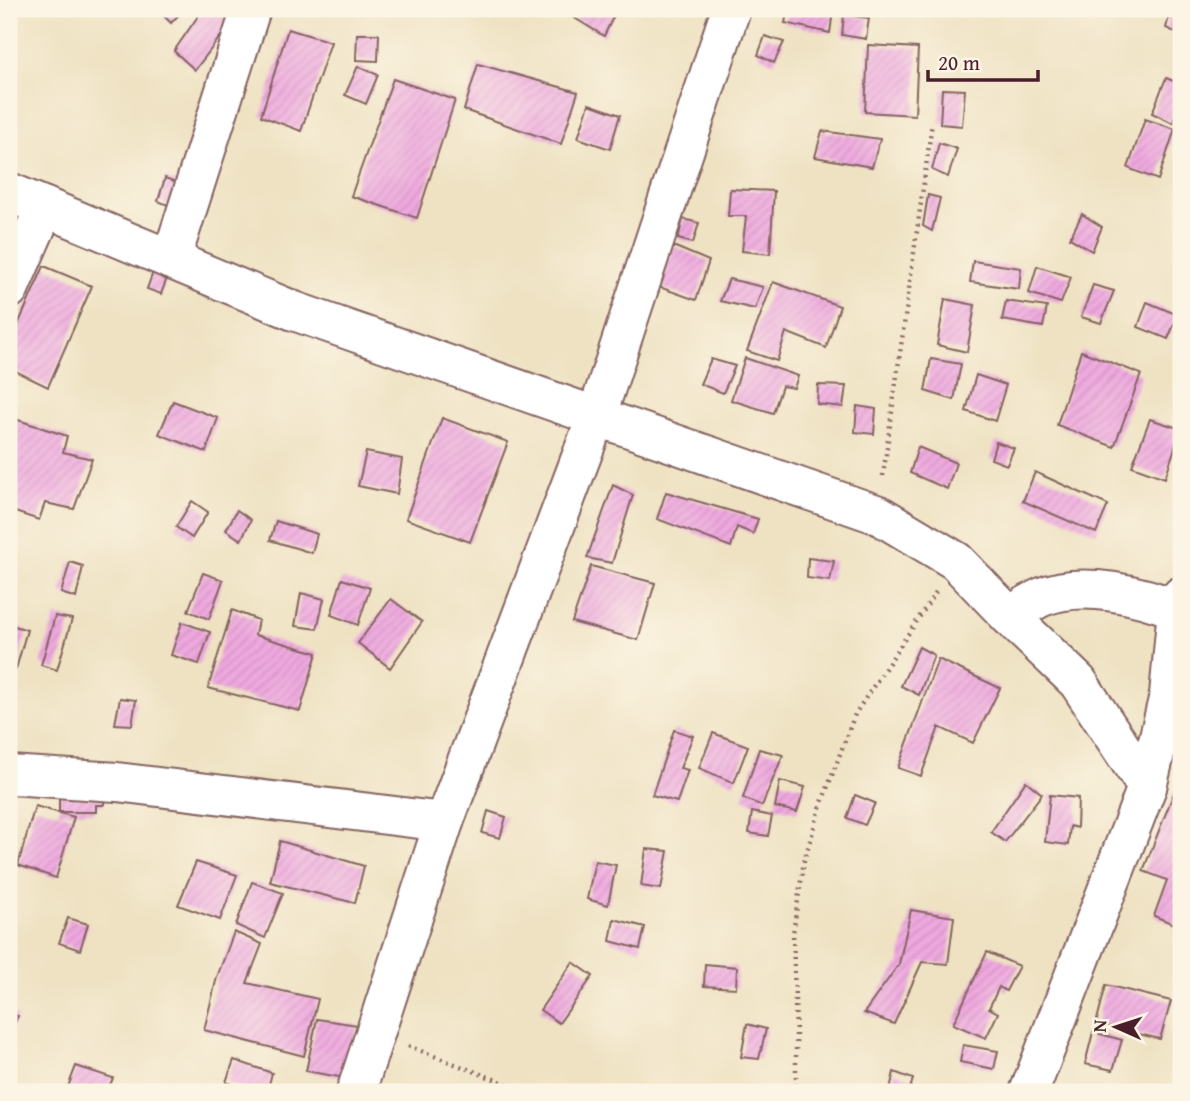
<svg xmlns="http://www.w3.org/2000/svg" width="1190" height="1101" font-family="'Gentium Book Plus',serif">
	<defs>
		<pattern id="building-hatch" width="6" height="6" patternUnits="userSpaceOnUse" patternTransform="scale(1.75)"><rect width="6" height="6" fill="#efa9df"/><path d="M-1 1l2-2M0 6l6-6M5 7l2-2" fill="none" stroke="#ce91c0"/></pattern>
	</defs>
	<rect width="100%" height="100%" fill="#fcf5e5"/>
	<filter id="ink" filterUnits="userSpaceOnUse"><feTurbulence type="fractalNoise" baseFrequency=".0143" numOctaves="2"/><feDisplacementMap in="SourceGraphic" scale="14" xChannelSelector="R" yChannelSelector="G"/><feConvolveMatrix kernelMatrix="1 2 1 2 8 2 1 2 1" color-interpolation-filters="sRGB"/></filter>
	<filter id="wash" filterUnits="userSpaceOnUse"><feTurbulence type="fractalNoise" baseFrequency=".00686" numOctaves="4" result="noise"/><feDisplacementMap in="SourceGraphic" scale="28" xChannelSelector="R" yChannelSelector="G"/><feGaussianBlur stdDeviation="1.57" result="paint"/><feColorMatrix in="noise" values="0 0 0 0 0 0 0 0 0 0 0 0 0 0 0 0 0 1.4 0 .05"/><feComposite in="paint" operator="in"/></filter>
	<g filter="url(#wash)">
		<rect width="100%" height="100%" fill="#efe2c3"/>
		<g id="blocks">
			<g fill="url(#building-hatch)">
				<polygon points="157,9 184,9 171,23"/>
				<polygon points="203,9 219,9 233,20 195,70 174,51"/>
				<polygon points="560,9 617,9 604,36"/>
				<polygon points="788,9 823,9 833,11 830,33 785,23"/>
				<polygon points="1171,9 1181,12 1181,35 1166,28"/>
				<polygon points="844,15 869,18 866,39 842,35"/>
				<polygon points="288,29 331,42 301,131 261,116"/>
				<polygon points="357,34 379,34 378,61 356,60"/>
				<polygon points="765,36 784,42 774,63 758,55"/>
				<polygon points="868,45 918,48 915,115 865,112"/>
				<polygon points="478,64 578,92 561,144 464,110"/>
				<polygon points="358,66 378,75 366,104 345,95"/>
				<polygon points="1166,78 1181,84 1181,100 1173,123 1152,113"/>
				<polygon points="393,79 455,100 417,218 351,196"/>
				<polygon points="942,89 965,90 962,126 940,124"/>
				<polygon points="589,104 620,115 610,149 578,138"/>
				<polygon points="1145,119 1175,129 1158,180 1128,168"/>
				<polygon points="822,131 880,139 872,167 815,157"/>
				<polygon points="939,143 957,149 948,177 932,170"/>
				<polygon points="165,178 184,185 175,208 158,201"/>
				<polygon points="730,189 774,191 770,254 742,251 746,216 728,216"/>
				<polygon points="928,195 940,198 932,231 923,226"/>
				<polygon points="1082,214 1102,227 1092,251 1070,238"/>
				<polygon points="683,219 699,223 693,243 678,239"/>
				<polygon points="673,246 709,261 696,300 659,287"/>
				<polygon points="973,261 1021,268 1019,289 970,282"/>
				<polygon points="44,266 92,286 48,387 9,368 9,345"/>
				<polygon points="1037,266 1071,277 1061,303 1029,293"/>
				<polygon points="153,272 167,278 161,294 147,289"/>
				<polygon points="729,279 763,287 755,309 720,301"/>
				<polygon points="773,282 840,306 826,348 786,332 777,361 747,351"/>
				<polygon points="1093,285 1114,291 1101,323 1081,317"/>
				<polygon points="945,299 975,305 967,352 937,345"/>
				<polygon points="1006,301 1047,307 1043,327 1002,320"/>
				<polygon points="1147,302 1178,315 1168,339 1138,327"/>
				<polygon points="1081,351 1141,374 1114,447 1057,425"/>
				<polygon points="745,358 798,376 794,388 782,386 773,413 731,400"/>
				<polygon points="711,359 735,366 723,393 700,384"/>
				<polygon points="931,359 961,364 954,400 925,391"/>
				<polygon points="976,375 1006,385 995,421 966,411"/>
				<polygon points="818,385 846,386 843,407 817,404"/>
				<polygon points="173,401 218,418 206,452 159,434"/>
				<polygon points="857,406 876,409 874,434 855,432"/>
				<polygon points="12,418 67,436 63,452 92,459 74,509 45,503 39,520 9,510 9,429"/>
				<polygon points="442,418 508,442 470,542 406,519"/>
				<polygon points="1150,419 1181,429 1165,478 1132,466"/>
				<polygon points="996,442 1014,448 1007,465 991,459"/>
				<polygon points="918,447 956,463 947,489 910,473"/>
				<polygon points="366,452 402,459 397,494 358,486"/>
				<polygon points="1035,472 1108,505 1096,533 1023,501"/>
				<polygon points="613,485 633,495 612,563 587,558"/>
				<polygon points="666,492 758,519 753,534 737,527 731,547 657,519"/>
				<polygon points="192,501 208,512 192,538 176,527"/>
				<polygon points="237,510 251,520 241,540 226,530"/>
				<polygon points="276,521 317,534 312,553 270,540"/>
				<polygon points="808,558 834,561 830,581 807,578"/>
				<polygon points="70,562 83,566 76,598 61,593"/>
				<polygon points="591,566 655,583 638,640 572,622"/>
				<polygon points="203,573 223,580 209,619 188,611"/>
				<polygon points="342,579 370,588 358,625 331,615"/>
				<polygon points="301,593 324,599 317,629 295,626"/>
				<polygon points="391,599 422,622 390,668 358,643"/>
				<polygon points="232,610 258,620 255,635 317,653 300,711 208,688"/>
				<polygon points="55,616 72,619 57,670 41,665"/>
				<polygon points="182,622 210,632 199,664 171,655"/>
				<polygon points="9,624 27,630 16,669 9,667"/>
				<polygon points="919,647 934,655 919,695 901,686"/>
				<polygon points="938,659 1000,688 973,743 939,727 921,776 898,768"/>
				<polygon points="120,698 136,700 132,725 115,724"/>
				<polygon points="674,730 693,736 680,768 688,770 677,802 652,795"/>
				<polygon points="713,733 748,746 734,783 699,768"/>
				<polygon points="759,749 783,755 762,806 743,798"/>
				<polygon points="1181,775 1181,927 1154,916 1167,880 1143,871"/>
				<polygon points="780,781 805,787 797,812 775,807"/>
				<polygon points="1026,781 1042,794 1005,842 991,832"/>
				<polygon points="104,794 104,805 96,805 96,812 59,812 59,795"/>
				<polygon points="855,795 875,803 865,825 847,818"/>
				<polygon points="1050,795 1078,798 1077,828 1070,826 1068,845 1045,842"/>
				<polygon points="35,806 74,817 56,878 18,865"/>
				<polygon points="488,811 506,817 500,838 482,833"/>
				<polygon points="752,812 772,816 768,836 749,833"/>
				<polygon points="280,841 364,866 355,903 270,882"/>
				<polygon points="646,849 668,851 661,889 641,886"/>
				<polygon points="595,861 616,865 608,905 587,899"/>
				<polygon points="196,862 237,875 220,920 178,905"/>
				<polygon points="252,882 283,893 265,938 236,925"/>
				<polygon points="911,910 954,917 948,964 922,962 894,1024 864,1013 899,964"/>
				<polygon points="68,918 88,924 80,950 59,943"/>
				<polygon points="614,919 645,927 640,949 610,941"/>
				<polygon points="234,932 262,944 247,983 318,999 304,1056 204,1030 217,977"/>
				<polygon points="987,952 1019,966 1006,991 999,987 989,1008 998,1013 986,1038 953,1024"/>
				<polygon points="573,962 593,976 559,1023 540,1010"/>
				<polygon points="705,964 737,967 736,988 704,986"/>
				<polygon points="1106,985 1171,1001 1160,1039 1096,1024"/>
				<polygon points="9,1013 18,1016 9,1034"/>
				<polygon points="317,1019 358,1025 345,1078 306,1071"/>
				<polygon points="747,1024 766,1029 759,1059 741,1057"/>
				<polygon points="1093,1032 1122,1040 1113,1070 1085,1064"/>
				<polygon points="963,1045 998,1051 994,1069 960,1062"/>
				<polygon points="234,1060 272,1073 267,1092 251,1092 226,1082"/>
				<polygon points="76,1066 113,1078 107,1092 66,1092"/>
				<polygon points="894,1072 913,1079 909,1092 900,1092 890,1089"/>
			</g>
		</g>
	</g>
	<g filter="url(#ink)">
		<use href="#blocks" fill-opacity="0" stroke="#846360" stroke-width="2"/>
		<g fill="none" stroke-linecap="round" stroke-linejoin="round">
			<g stroke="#846360" stroke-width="42">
				<g id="minor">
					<polyline points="9,192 294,311 879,515 956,561 1009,616 1078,682 1147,787"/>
					<polyline points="171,260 251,9"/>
					<polyline points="9,289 45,207"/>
					<path d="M1009 616C1020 610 1031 602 1042 597 1082 580 1142 595 1181 611"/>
					<polyline points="9,775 117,782 444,822"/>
					<polyline points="356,1092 444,822 597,415 731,9"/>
					<polyline points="1029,1092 1147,787 1169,695 1177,609 1181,596"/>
				</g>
			</g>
			<g stroke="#846360" stroke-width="4.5" stroke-dasharray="2 5" stroke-linecap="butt">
				<polyline points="883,476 932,123"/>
				<polyline points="408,1046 528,1092"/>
				<polyline points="796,1092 796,1034 793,933 804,861 821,805 855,714 936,592"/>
			</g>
			<use href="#minor" stroke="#fff" stroke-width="38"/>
		</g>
	</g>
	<rect width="1190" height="1101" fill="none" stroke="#fcf5e5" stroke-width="35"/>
	<g transform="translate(1116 1027) rotate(273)" stroke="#fcf5e5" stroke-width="5" paint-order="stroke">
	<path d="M0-5L12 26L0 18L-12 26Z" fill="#4a1f2b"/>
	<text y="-10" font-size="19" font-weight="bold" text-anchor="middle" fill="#4a1f2b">N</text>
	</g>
	<path d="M928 70v10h110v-10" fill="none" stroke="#4a1f2b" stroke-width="3.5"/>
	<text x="938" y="70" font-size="21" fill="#4a1f2b" stroke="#fcf5e5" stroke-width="5" paint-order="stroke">20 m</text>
</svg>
